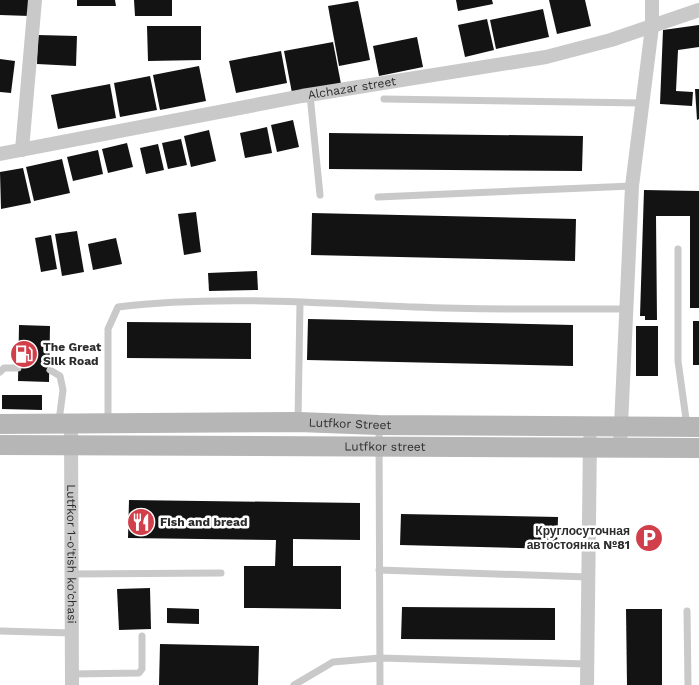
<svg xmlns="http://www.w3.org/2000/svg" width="699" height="685" font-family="'Work Sans',sans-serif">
	<rect width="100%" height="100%" fill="#fff"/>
	<g fill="#131313">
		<polygon points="0,0 30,0 30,16 0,15"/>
		<polygon points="77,0 115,0 116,6 77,6"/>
		<polygon points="134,0 172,0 172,16 135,16"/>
		<polygon points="456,0 492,0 493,4 458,11"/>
		<polygon points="549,0 585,0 591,26 557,34"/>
		<polygon points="358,1 370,60 339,66 328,6"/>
		<polygon points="543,9 549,37 496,49 490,20"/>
		<polygon points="487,19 494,50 465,57 458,25"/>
		<polygon points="699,25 699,47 678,50 676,91 693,92 692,106 660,104 663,30"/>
		<polygon points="147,26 201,26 201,60 148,61"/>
		<polygon points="38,35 77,36 76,66 37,64"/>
		<polygon points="417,37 423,67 379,76 373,46"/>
		<polygon points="333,42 341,84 292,93 284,51"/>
		<polygon points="281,51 287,83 236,93 229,61"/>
		<polygon points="0,59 15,61 11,93 0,92"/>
		<polygon points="199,66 206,101 160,110 153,75"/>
		<polygon points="150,76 157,110 120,117 114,83"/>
		<polygon points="110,84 116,118 58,129 51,95"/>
		<polygon points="695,89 699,89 699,119 697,120"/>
		<polygon points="293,120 299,147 277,152 271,125"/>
		<polygon points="267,127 272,153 245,158 240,133"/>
		<polygon points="209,130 216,161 191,167 184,136"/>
		<polygon points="329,133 583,136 582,171 329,169"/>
		<polygon points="181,139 187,165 168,169 162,143"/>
		<polygon points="127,143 133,167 108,173 102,149"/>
		<polygon points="158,144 164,170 146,174 140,148"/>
		<polygon points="98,150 103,174 73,181 67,157"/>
		<polygon points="62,159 70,193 34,201 26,167"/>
		<polygon points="23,168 31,203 1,209 0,172"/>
		<polygon points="644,190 699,191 699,308 690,308 690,216 656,216 657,320 645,320 645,316 640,316"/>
		<polygon points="196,212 201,252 184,255 178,214"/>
		<polygon points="312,213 576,219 575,261 311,255"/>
		<polygon points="77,231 84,272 62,276 55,234"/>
		<polygon points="51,235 57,269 41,272 35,238"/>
		<polygon points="116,238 122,264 93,270 88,244"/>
		<polygon points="257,271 258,290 209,291 208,273"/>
		<polygon points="308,319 573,325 573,366 307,360"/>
		<rect x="693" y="321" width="6" height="44"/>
		<polygon points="127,322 251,323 251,359 127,358"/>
		<polygon points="19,325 50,326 49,382 18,381"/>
		<rect x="636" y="326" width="22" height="50"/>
		<polygon points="2,395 42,395 42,410 2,409"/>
		<polygon points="129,500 360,503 360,540 293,539 293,566 341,566 341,609 244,608 244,566 275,566 276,540 128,538"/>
		<polygon points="401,514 558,517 557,549 400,545"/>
		<polygon points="150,588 151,629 119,630 117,589"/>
		<polygon points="402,607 555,608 555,640 401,639"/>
		<polygon points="167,608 199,609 199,624 167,623"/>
		<polygon points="626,609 662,609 662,685 627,685"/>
		<polygon points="160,644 259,646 258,685 159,685"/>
	</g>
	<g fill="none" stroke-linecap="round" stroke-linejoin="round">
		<g stroke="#c9c9c9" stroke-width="7">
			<polyline points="310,95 320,195"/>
			<polyline points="384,99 642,103"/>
			<polyline points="378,197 632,186"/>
			<polyline points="678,249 678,361 687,426"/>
			<polyline points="50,370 60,376 63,390 59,421"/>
			<polyline points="0,372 4,368 18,368"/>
			<polyline points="298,419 300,303"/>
			<path d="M108 421V329L118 307C215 295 317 303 414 307 485 310 555 309 626 309"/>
			<polyline points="379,425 380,685"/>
			<polyline points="379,570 588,577"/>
			<polyline points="71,574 221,573"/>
			<polyline points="687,611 688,685"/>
			<polyline points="0,631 72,633"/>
			<polyline points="72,674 139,673 142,669 142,636"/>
			<polyline points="294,685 333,662 380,658 587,664"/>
		</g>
		<g stroke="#c9c9c9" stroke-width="14">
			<polyline points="22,150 35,0"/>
			<path id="s1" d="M0 154 302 96 546 57 611 40 699 10"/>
			<path id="s2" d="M71 424 72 685"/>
			<polyline points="620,447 632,186 652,27 652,0"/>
			<polyline points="587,685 590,439"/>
		</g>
		<g stroke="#b6b6b6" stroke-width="20">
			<path id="s3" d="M0 424 298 422 379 425 699 427"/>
			<path id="s4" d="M0 445 699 448"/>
		</g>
	</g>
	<defs>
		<g id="fuel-disc" transform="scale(1.4375)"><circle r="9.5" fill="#d13f4a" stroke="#fff"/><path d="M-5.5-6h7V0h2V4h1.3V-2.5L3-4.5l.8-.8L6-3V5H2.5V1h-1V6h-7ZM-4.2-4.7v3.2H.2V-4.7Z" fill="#fff"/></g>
		<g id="restaurant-disc" transform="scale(1.4375)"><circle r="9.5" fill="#d13f4a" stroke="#fff"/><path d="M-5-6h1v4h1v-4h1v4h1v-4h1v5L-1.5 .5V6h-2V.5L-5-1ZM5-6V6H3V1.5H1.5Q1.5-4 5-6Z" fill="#fff"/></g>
		<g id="parking-disc" transform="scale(1.4375)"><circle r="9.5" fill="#d13f4a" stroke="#fff"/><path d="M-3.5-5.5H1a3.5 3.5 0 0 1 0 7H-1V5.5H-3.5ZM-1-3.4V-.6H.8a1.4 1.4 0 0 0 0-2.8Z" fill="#fff"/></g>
	</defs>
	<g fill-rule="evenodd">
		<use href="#fuel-disc" x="24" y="354"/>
		<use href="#restaurant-disc" x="141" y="522"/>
		<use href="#parking-disc" x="649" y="538"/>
	</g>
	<g text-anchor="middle" stroke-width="5" stroke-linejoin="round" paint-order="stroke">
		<g font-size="12" fill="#2c2c2c" stroke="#fff">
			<text dy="4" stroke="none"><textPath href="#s1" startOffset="358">Alchazar street</textPath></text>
			<text dy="4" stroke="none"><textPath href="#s3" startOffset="350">Lutfkor Street</textPath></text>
			<text dy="4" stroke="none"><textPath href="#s4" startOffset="385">Lutfkor street</textPath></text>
			<text dy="4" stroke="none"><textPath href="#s2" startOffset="130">Lutfkor 1-o'tish ko'chasi</textPath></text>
		</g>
		<g font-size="12" font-weight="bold" fill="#2c2c2c" stroke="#fff" text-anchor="start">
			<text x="43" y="351">The Great<tspan x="43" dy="14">Silk Road</tspan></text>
			<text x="160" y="526">Fish and bread</text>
			<text x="630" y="535" text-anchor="end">Круглосуточная<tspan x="630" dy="14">автостоянка №81</tspan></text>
		</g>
	</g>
</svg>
